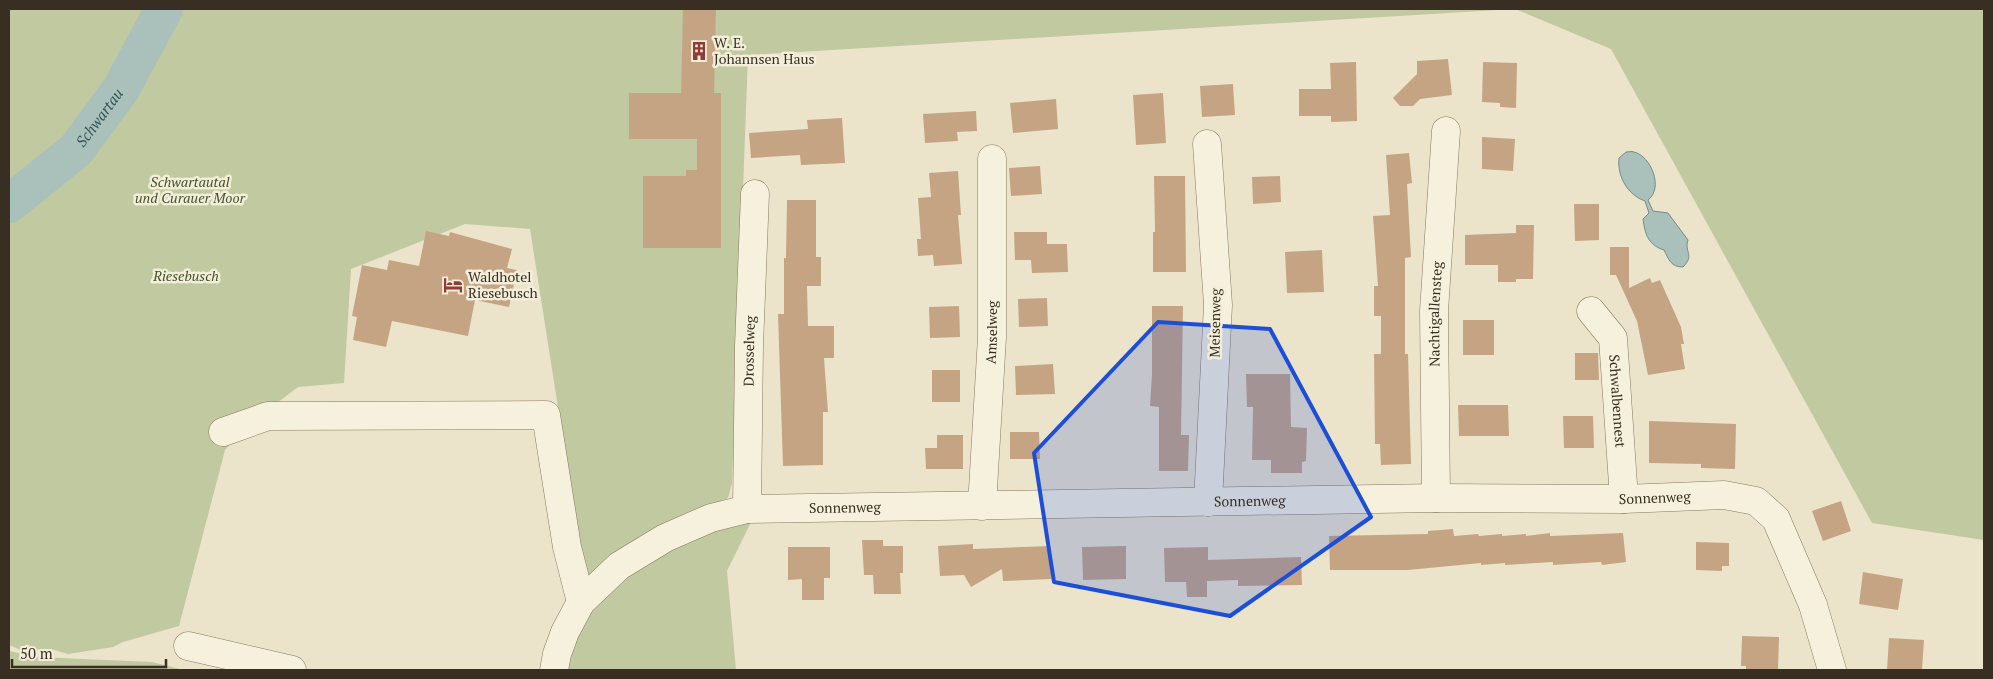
<svg xmlns="http://www.w3.org/2000/svg" width="1993" height="679" font-family="'PT Serif',serif">
	<rect width="100%" height="100%" fill="#ebe4ca"/>
	<g fill="#c0c99f">
		<polygon points="9,9 1984,9 1984,540 1872,523 1611,49 1515,9 748,55 732,483 728,498 708,506 585,579 530,229 465,224 351,269 344,383 298,387 244,428 225,450 179,626 123,642 113,647 68,654 51,649 21,650 9,645"/>
		<polygon points="753,518 727,571 736,670 561,670 587,606 668,547"/>
		<polygon points="9,651 36,657 152,662 184,670 9,670"/>
	</g>
	<path fill="#aac0bb" stroke="#718e89" d="M1626 152C1629 152 1631 151 1634 152 1651 156 1664 188 1648 200L1653 211 1668 213 1688 240C1684 252 1695 255 1683 267 1671 267 1669 260 1664 250 1648 245 1645 234 1643 219L1649 213 1645 201C1628 195 1617 177 1619 158Z"/>
	<g fill="none" stroke-linecap="round" stroke-linejoin="round">
		<path stroke="#aac0bb" stroke-width="38" id="s1" d="M9 204 76 150 121 89 164 9"/>
	</g>
	<g fill="#c5a484">
		<polygon points="683,9 716,9 714,93 721,93 721,248 643,248 643,176 686,176 686,170 697,170 697,139 629,139 629,93 681,93"/>
		<polygon points="1448,59 1452,95 1420,99 1413,106 1400,106 1393,98 1417,74 1417,61"/>
		<polygon points="1356,62 1357,121 1331,122 1331,116 1299,116 1299,89 1331,89 1330,63"/>
		<polygon points="1483,62 1517,63 1516,108 1500,107 1500,103 1482,102"/>
		<polygon points="1233,84 1235,115 1202,117 1200,86"/>
		<polygon points="1163,93 1166,143 1136,145 1133,95"/>
		<polygon points="1056,99 1058,129 1013,133 1010,103"/>
		<polygon points="976,111 977,131 957,132 958,141 925,143 923,114"/>
		<polygon points="842,118 845,163 801,165 800,155 751,158 749,133 808,129 807,120"/>
		<polygon points="1482,137 1515,139 1513,171 1482,169"/>
		<polygon points="1409,153 1412,183 1407,184 1411,257 1405,258 1405,354 1408,354 1411,464 1381,465 1380,444 1375,444 1374,354 1381,354 1381,316 1374,316 1374,286 1378,286 1373,216 1390,215 1386,155"/>
		<polygon points="1040,166 1042,194 1011,196 1009,168"/>
		<polygon points="958,171 961,215 958,215 962,264 934,266 933,255 918,256 917,239 921,239 918,198 931,197 929,173"/>
		<polygon points="1154,176 1185,176 1186,272 1153,272 1153,232 1155,232"/>
		<polygon points="1280,176 1281,202 1253,204 1252,177"/>
		<polygon points="787,200 816,200 816,257 821,257 821,286 807,286 808,326 834,326 834,358 824,358 828,412 823,412 823,465 783,466 778,314 784,314 784,258 786,258"/>
		<polygon points="1574,204 1599,204 1599,240 1575,241"/>
		<polygon points="1516,225 1534,225 1533,279 1516,279 1516,282 1498,282 1498,265 1465,265 1465,235 1516,233"/>
		<polygon points="426,231 449,236 450,232 512,249 507,268 517,270 509,307 475,300 468,336 392,321 386,347 353,340 357,317 352,316 362,265 387,270 389,260 419,266"/>
		<polygon points="1014,232 1047,232 1047,244 1067,244 1068,272 1032,273 1031,260 1015,260"/>
		<polygon points="1610,247 1629,247 1629,288 1650,278 1652,283 1660,280 1681,327 1684,344 1681,344 1685,369 1648,375 1637,321 1616,275 1610,275"/>
		<polygon points="1322,250 1324,292 1287,293 1285,252"/>
		<polygon points="1047,298 1048,326 1019,327 1018,299"/>
		<polygon points="959,306 960,337 930,338 929,307"/>
		<polygon points="1152,306 1183,306 1181,435 1189,435 1188,471 1159,471 1159,407 1150,406 1152,374"/>
		<rect x="1463" y="320" width="31" height="35"/>
		<polygon points="1575,353 1598,353 1599,380 1575,380"/>
		<polygon points="1053,364 1055,394 1016,395 1015,366"/>
		<rect x="932" y="370" width="28" height="32"/>
		<polygon points="1246,374 1290,374 1291,427 1307,428 1306,461 1302,462 1302,473 1271,473 1271,460 1252,460 1253,407 1247,407"/>
		<polygon points="1458,405 1508,405 1509,436 1459,436"/>
		<polygon points="1563,416 1593,416 1594,448 1564,448"/>
		<polygon points="1649,421 1736,424 1735,469 1701,468 1701,464 1649,463"/>
		<polygon points="1010,432 1039,432 1040,459 1010,459"/>
		<polygon points="937,435 963,435 963,469 926,469 925,448 937,448"/>
		<polygon points="1841,501 1851,531 1823,541 1812,511"/>
		<polygon points="1453,529 1454,536 1478,534 1479,536 1502,534 1502,536 1526,534 1526,536 1550,533 1550,536 1623,533 1626,562 1602,565 1601,562 1553,565 1553,562 1505,565 1505,563 1481,565 1481,563 1408,570 1330,570 1329,536 1428,534 1428,531"/>
		<polygon points="862,540 883,540 883,546 903,546 903,573 900,573 901,594 874,594 873,575 864,575"/>
		<polygon points="1696,542 1729,543 1729,566 1722,566 1722,571 1696,570"/>
		<polygon points="973,544 973,549 1050,546 1051,579 1003,581 1002,569 971,587 964,575 940,576 938,546"/>
		<polygon points="1126,546 1126,579 1083,580 1082,547"/>
		<polygon points="788,547 830,547 830,578 824,578 824,600 802,600 802,579 788,580"/>
		<polygon points="1208,547 1208,560 1301,557 1302,585 1238,586 1238,580 1207,581 1207,597 1187,597 1186,582 1165,582 1164,548"/>
		<polygon points="1863,572 1903,579 1898,610 1859,604"/>
		<polygon points="1742,636 1779,637 1778,670 1746,670 1746,666 1741,666"/>
		<polygon points="1889,638 1924,640 1922,670 1887,670"/>
	</g>
	<g fill="none" stroke-linecap="round" stroke-linejoin="round">
		<g stroke="#867760" stroke-width="29">
			<g id="minor">
				<polyline points="1207,144 1218,305 1208,502"/>
				<path id="s2" d="M1591 311 1613 338 1624 499"/>
				<polyline points="223,432 268,416 546,415 567,547 581,602"/>
				<path id="s3" d="M1436 498 1434 311 1446 131"/>
				<path id="s4" d="M982 506 992 337V159"/>
				<path id="s5" d="M747 509 749 346 755 194"/>
				<polyline points="188,646 292,670"/>
				<path id="s6" d="M554 670 557 654 565 632 581 602 619 566 665 538 711 518 747 509 1436 498 1624 499 1724 495 1756 501 1776 519 1813 605 1832 670"/>
			</g>
		</g>
		<use href="#minor" stroke="#f6f1dd" stroke-width="28"/>
	</g>
	<path fill="#1d4ed8" fill-opacity="0.2" stroke="#1d4ed8" stroke-width="4" stroke-linejoin="round" d="M1158 322 1270 329 1371 517 1230 616 1054 582 1034 453Z"/>
	<defs>
		<g id="building-bare" transform="scale(1.5)"><path d="M-4-6H4V6H1V3H-1V6H-4ZM-2.5-4.3h1.7v1.8h-1.7ZM.8-4.3h1.7v1.8H.8ZM-2.5-1h1.7V.8h-1.7ZM.8-1h1.7V.8H.8Z" fill="#903c35" stroke="#f3eed9" stroke-width="2.5" paint-order="stroke"/></g>
		<g id="hotel-bare" transform="scale(1.5)"><path d="M-6-4.5h1.5V1H6V5H4.5V3h-9V5H-6ZM-4 0a1.8 1.8 0 1 1 3.6 0ZM.5 0V-2.5h3Q6-2.5 6 0Z" fill="#903c35" stroke="#f3eed9" stroke-width="2.5" paint-order="stroke"/></g>
	</defs>
	<g fill-rule="evenodd">
		<use href="#building-bare" x="699" y="51"/>
		<use href="#hotel-bare" x="453" y="285"/>
	</g>
	<g text-anchor="middle" stroke-width="5" stroke-linejoin="round" paint-order="stroke">
		<g font-size="14" fill="#382f22" stroke="#f3eed9" text-anchor="start">
			<text x="714" y="48">W. E.<tspan x="714" dy="16">Johannsen Haus</tspan></text>
			<text x="468" y="282">Waldhotel<tspan x="468" dy="16">Riesebusch</tspan></text>
		</g>
		<g font-size="14" font-style="italic" fill="#45532b" stroke="#f3eed9">
			<text x="190" y="187">Schwartautal<tspan x="190" dy="16">und Curauer Moor</tspan></text>
			<text x="186" y="281">Riesebusch</text>
		</g>
		<g font-size="14" fill="#382f22" stroke="#f3eed9">
			<text dy="5" stroke="none"><textPath href="#s3" startOffset="184">Nachtigallensteg</textPath></text>
			<text transform="translate(1215 323) rotate(-89)" y="5">Meisenweg</text>
			<text dy="5" stroke="none"><textPath href="#s4" startOffset="174">Amselweg</textPath></text>
			<text dy="5" stroke="none"><textPath href="#s5" startOffset="158">Drosselweg</textPath></text>
			<text dy="5" stroke="none"><textPath href="#s2" startOffset="98">Schwalbennest</textPath></text>
			<text dy="5" stroke="none"><textPath href="#s6" startOffset="1175">Sonnenweg</textPath></text>
			<text dy="5" stroke="none"><textPath href="#s6" startOffset="770">Sonnenweg</textPath></text>
			<text dy="5" stroke="none"><textPath href="#s6" startOffset="365">Sonnenweg</textPath></text>
		</g>
		<g font-size="15" font-style="italic" fill="#335656" stroke="#f3eed9">
			<text dy="5" stroke="none"><textPath href="#s1" startOffset="126">Schwartau</textPath></text>
		</g>
	</g>
	<rect width="1993" height="679" fill="none" stroke="#382f22" stroke-width="20"/>
	<path d="M12 659v8h154v-8" fill="none" stroke="#382f22" stroke-width="2.5"/>
	<text x="20" y="659" font-size="15" fill="#382f22" stroke="#f3eed9" stroke-width="4" paint-order="stroke">50 m</text>
</svg>
